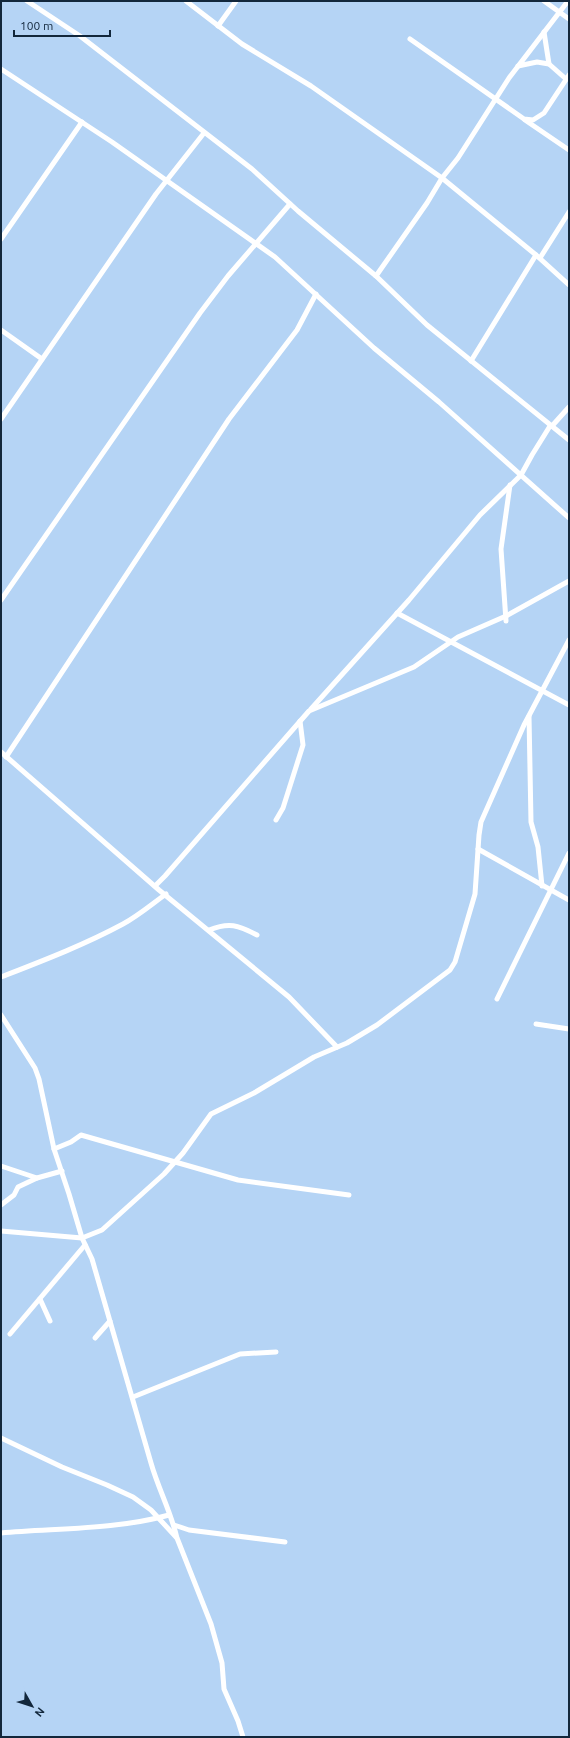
<svg xmlns="http://www.w3.org/2000/svg" width="570" height="1738" font-family="Ubuntu,sans-serif">
	<rect width="100%" height="100%" fill="#b5d4f5"/>
	<g fill="none" stroke-linecap="round" stroke-linejoin="round">
		<g stroke="#fff" stroke-width="5">
			<polyline points="27,1 80,36 252,169 298,211 376,276 427,325 569,440"/>
			<polyline points="186,1 242,44 311,86 442,178 536,255 569,285"/>
			<polyline points="544,1 569,19"/>
			<polyline points="218,26 236,1"/>
			<polyline points="544,32 549,64 566,79"/>
			<polyline points="410,39 524,119 533,120 544,113 569,75"/>
			<polyline points="518,66 537,62 549,64"/>
			<polyline points="1,69 112,142 275,257 374,348 439,402 569,518"/>
			<polyline points="525,120 569,150"/>
			<polyline points="1,239 82,122"/>
			<polyline points="540,258 569,212"/>
			<polyline points="376,276 427,203 442,178 458,158 509,78 568,1"/>
			<polyline points="1,330 42,359"/>
			<polyline points="471,361 536,255"/>
			<polyline points="1,419 156,194 204,133"/>
			<polyline points="552,426 569,407"/>
			<polyline points="1,600 200,313 228,276 290,204"/>
			<polyline points="397,613 569,705"/>
			<polyline points="506,621 501,549 510,485"/>
			<polyline points="311,709 409,600 480,515 521,475 532,455 550,426"/>
			<polyline points="529,716 531,822 538,847 542,886"/>
			<polyline points="1,752 159,890 289,997 337,1047"/>
			<polyline points="6,757 229,419 297,330 316,294"/>
			<polyline points="276,820 283,808 303,745 300,721"/>
			<polyline points="478,849 569,900"/>
			<polyline points="155,886 165,876 309,711 414,667 458,637 506,616 569,581"/>
			<path d="M209 930C229 922 238 925 257 935"/>
			<path d="M1 977C42 961 84 945 123 924 138 916 152 904 166 894"/>
			<polyline points="497,999 569,853"/>
			<path d="M1 1015 35 1068 39 1079 54 1149 69 1194 82 1238 92 1259C112 1327 132 1395 151 1463 158 1488 171 1512 177 1538L211 1624 222 1663 224 1689 238 1721 243 1737"/>
			<polyline points="536,1024 569,1029"/>
			<polyline points="54,1149 71,1142 81,1135 238,1180 349,1195"/>
			<polyline points="1,1166 37,1178 62,1171"/>
			<polyline points="1,1205 14,1195 18,1187 37,1178"/>
			<polyline points="1,1231 82,1238 102,1230 164,1174 183,1153 211,1114 254,1093 314,1057 347,1043 377,1025 450,970 455,962 475,894 479,835 481,822 524,725 569,640"/>
			<polyline points="40,1299 50,1321"/>
			<polyline points="10,1334 85,1245"/>
			<polyline points="95,1338 110,1321"/>
			<polyline points="133,1397 240,1354 276,1352"/>
			<polyline points="1,1438 62,1467 107,1485 133,1497 151,1510 176,1537"/>
			<polyline points="174,1525 189,1530 285,1542"/>
			<path d="M1 1533C57 1528 115 1530 169 1515"/>
		</g>
	</g>
	<rect width="570" height="1738" fill="none" stroke="#12273b" stroke-width="4"/>
	<g transform="translate(32 1706) rotate(129)" stroke="#b5d4f5" stroke-width="3" paint-order="stroke">
	<path d="M0-3L7 15L0 10L-7 15Z" fill="#12273b"/>
	<text y="-6" font-size="11" font-weight="bold" text-anchor="middle" fill="#12273b">N</text>
	</g>
	<path d="M14 30v6h96v-6" fill="none" stroke="#12273b" stroke-width="2"/>
	<text x="20" y="30" font-size="12" fill="#12273b" stroke="#b5d4f5" stroke-width="3" paint-order="stroke">100 m</text>
</svg>
